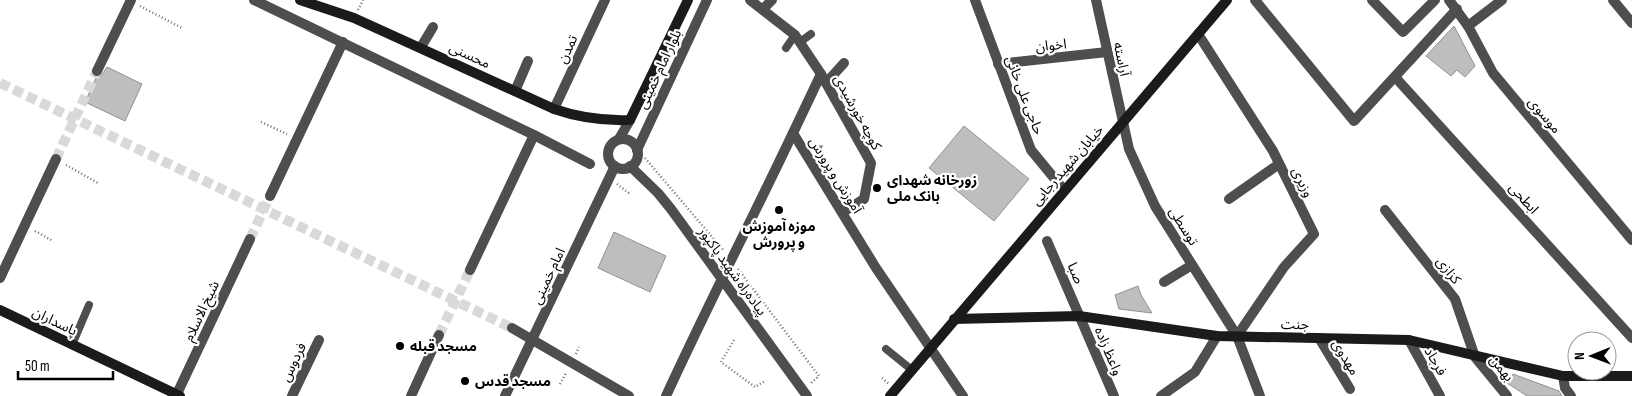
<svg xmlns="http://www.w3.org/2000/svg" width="1632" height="396" font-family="'Sofia Sans Condensed','Noto Sans Arabic',sans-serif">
	<rect width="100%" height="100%" fill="#fff"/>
	<g fill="#bebebe" stroke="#929292">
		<polygon points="1454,26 1475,66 1465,77 1457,70 1451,76 1426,56"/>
		<polygon points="107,67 142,84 125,121 85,102 96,78 101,76"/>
		<polygon points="964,126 1029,179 994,221 929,168"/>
		<polygon points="614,232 666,256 650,292 598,268"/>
		<polygon points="1138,286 1141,295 1152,313 1119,309 1115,295"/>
		<polygon points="1513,374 1559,391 1562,396 1527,396 1507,383"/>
	</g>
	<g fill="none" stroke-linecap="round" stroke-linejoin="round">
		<g stroke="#d9d9d9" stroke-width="10" stroke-dasharray="10 5" stroke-linecap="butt">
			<polyline points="0,83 512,328"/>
			<polyline points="56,159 97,71"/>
			<polyline points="250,239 270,196"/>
			<polyline points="439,335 470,270"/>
		</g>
		<g stroke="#707070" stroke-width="2.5" stroke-dasharray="1 2.5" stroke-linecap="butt">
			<polyline points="140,6 182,28"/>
			<polyline points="358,10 363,0"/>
			<polyline points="261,122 287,134"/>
			<polyline points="645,158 724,251"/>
			<polyline points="66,165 98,183"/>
			<polyline points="617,184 630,194"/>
			<polyline points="35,231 53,241"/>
			<polyline points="738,269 819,376 810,384"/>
			<polyline points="734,340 721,362 755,387 765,381"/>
			<polyline points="576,354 579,347"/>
			<polyline points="882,378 889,384"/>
			<polyline points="560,384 566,373"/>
		</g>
		<g stroke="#4e4e4e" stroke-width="8">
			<polyline points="800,42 811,34"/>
			<polyline points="786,48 795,35"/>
			<polyline points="72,345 89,305"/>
			<polyline points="886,349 912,370"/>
		</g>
		<g stroke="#4e4e4e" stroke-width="10">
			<polyline points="254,0 534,135 590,164"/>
			<polyline points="750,0 795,35 821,74 793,133 876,268 963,396"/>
			<polyline points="975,0 1031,150 1064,190"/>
			<polyline points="1096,0 1129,149 1155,206 1237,336 1260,396"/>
			<polyline points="1255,0 1354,121 1457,9"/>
			<polyline points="1372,0 1403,32 1435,0"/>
			<polyline points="1449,0 1468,26 1493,73 1632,240"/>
			<polyline points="1613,0 1632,23"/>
			<polyline points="763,9 772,0"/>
			<polyline points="1468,26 1502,0"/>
			<polyline points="1198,34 1273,151 1314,234 1284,267 1237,336"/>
			<polyline points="421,47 433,27"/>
			<polyline points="998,64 1107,52"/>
			<polyline points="97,71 131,0"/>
			<polyline points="821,74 871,163 864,199 843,212"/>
			<polyline points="1395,77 1632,338"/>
			<polyline points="826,83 844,63"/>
			<polyline points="515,91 528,61"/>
			<polyline points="554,109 605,0"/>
			<polyline points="619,139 630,120"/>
			<circle cx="623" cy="154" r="15"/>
			<polyline points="637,150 707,0"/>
			<polyline points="630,166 658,193 671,209 807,396"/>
			<polyline points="270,196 343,42"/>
			<polyline points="1229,199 1279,164"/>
			<polyline points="1385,210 1455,299 1475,357 1507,396"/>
			<polyline points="1047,241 1114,396"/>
			<polyline points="470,270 534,135"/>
			<polyline points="0,278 56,159"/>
			<polyline points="1164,282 1192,265"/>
			<polyline points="512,328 629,396"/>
			<polyline points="1319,338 1350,389"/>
			<polyline points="1409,340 1440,396"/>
			<polyline points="1563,376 1565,388 1571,396"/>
			<polyline points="176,396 250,239"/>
			<polyline points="292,396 319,340"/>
			<polyline points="411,396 439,335"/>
			<polyline points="505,396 615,166"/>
			<path d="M666 396C707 307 751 221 793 133"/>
			<polyline points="1161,396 1195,372 1217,336"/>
		</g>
		<g stroke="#1b1b1b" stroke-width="10">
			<path d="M300 0 354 18 554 109C580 118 603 121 630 120L688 0"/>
			<polyline points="0,310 180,396"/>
			<polyline points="954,319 1079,316 1217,336 1409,340 1563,376 1632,376"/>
			<polyline points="890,396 1227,0"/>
		</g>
	</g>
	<g fill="#000" stroke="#fff" stroke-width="2">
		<circle cx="877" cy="188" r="5"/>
		<circle cx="779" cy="210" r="5"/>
		<circle cx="400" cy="346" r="5"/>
		<circle cx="465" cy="381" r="5"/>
	</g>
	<g text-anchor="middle" stroke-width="4.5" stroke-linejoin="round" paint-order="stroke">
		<g font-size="14" fill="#000" stroke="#fff">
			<text transform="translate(1051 45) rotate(-6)" y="5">اخوان</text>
			<text transform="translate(567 49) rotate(-65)" y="5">تمدن</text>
			<text transform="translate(470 55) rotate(25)" y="5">محسنی</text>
			<text transform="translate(1122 59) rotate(78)" y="5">آراسته</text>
			<text transform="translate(659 69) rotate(-65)" y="5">بلوار امام خمینی</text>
			<text transform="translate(1025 95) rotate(69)" y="5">حاجی علی خانی</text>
			<text transform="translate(858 112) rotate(61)" y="5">کوچه خورشیدی</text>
			<text transform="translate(1545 115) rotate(50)" y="5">موسوی</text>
			<text transform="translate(1067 165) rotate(-49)" y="5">خیابان شهید رجایی</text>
			<text transform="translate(836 175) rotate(58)" y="5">آموزش و پرورش</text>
			<text transform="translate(1303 182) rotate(64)" y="5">وزیری</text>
			<text transform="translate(1524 198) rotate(48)" y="5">ابطحی</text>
			<text transform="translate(1184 226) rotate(58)" y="5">توسطی</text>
			<text transform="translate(1449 270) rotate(52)" y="5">کزازی</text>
			<text transform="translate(733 271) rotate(54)" y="5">پیاده‌راه شهید پاکپور</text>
			<text transform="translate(1076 273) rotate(67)" y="5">صبا</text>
			<text transform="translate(548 276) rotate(-65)" y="5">امام خمینی</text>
			<text transform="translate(201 311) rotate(-65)" y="5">شیخ الاسلام</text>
			<text transform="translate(55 321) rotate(26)" y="5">پاسداران</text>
			<text transform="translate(1295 324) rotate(1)" y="5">جنت</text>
			<text transform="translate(1109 351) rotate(67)" y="5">واعظ زاده</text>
			<text transform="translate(1346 357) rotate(59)" y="5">مهدوی</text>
			<text transform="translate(1436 361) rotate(60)" y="5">فرجاد</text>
			<text transform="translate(293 362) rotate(-64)" y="5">فردوس</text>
			<text transform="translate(1502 368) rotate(51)" y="5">بهمن</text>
		</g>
		<g font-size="14" font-weight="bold" fill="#000" stroke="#fff" text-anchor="start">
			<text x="887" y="185">زورخانه شهدای<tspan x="887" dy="16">بانک ملی</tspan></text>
			<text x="779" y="231" text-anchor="middle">موزه آموزش<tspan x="779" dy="16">و پرورش</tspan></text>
			<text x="410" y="351">مسجد قبله</text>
			<text x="475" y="386">مسجد قدس</text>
		</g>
	</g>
	<g transform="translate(1592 356) rotate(269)"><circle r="24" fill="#ffffff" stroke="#999999"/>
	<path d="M0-4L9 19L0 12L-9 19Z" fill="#000000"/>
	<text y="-8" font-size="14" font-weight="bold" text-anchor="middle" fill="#000000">N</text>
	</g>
	<path d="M18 371v8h95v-8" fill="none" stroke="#000000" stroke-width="2.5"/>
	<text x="25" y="371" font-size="15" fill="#000000" stroke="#ffffff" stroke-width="4" paint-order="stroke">50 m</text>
</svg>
